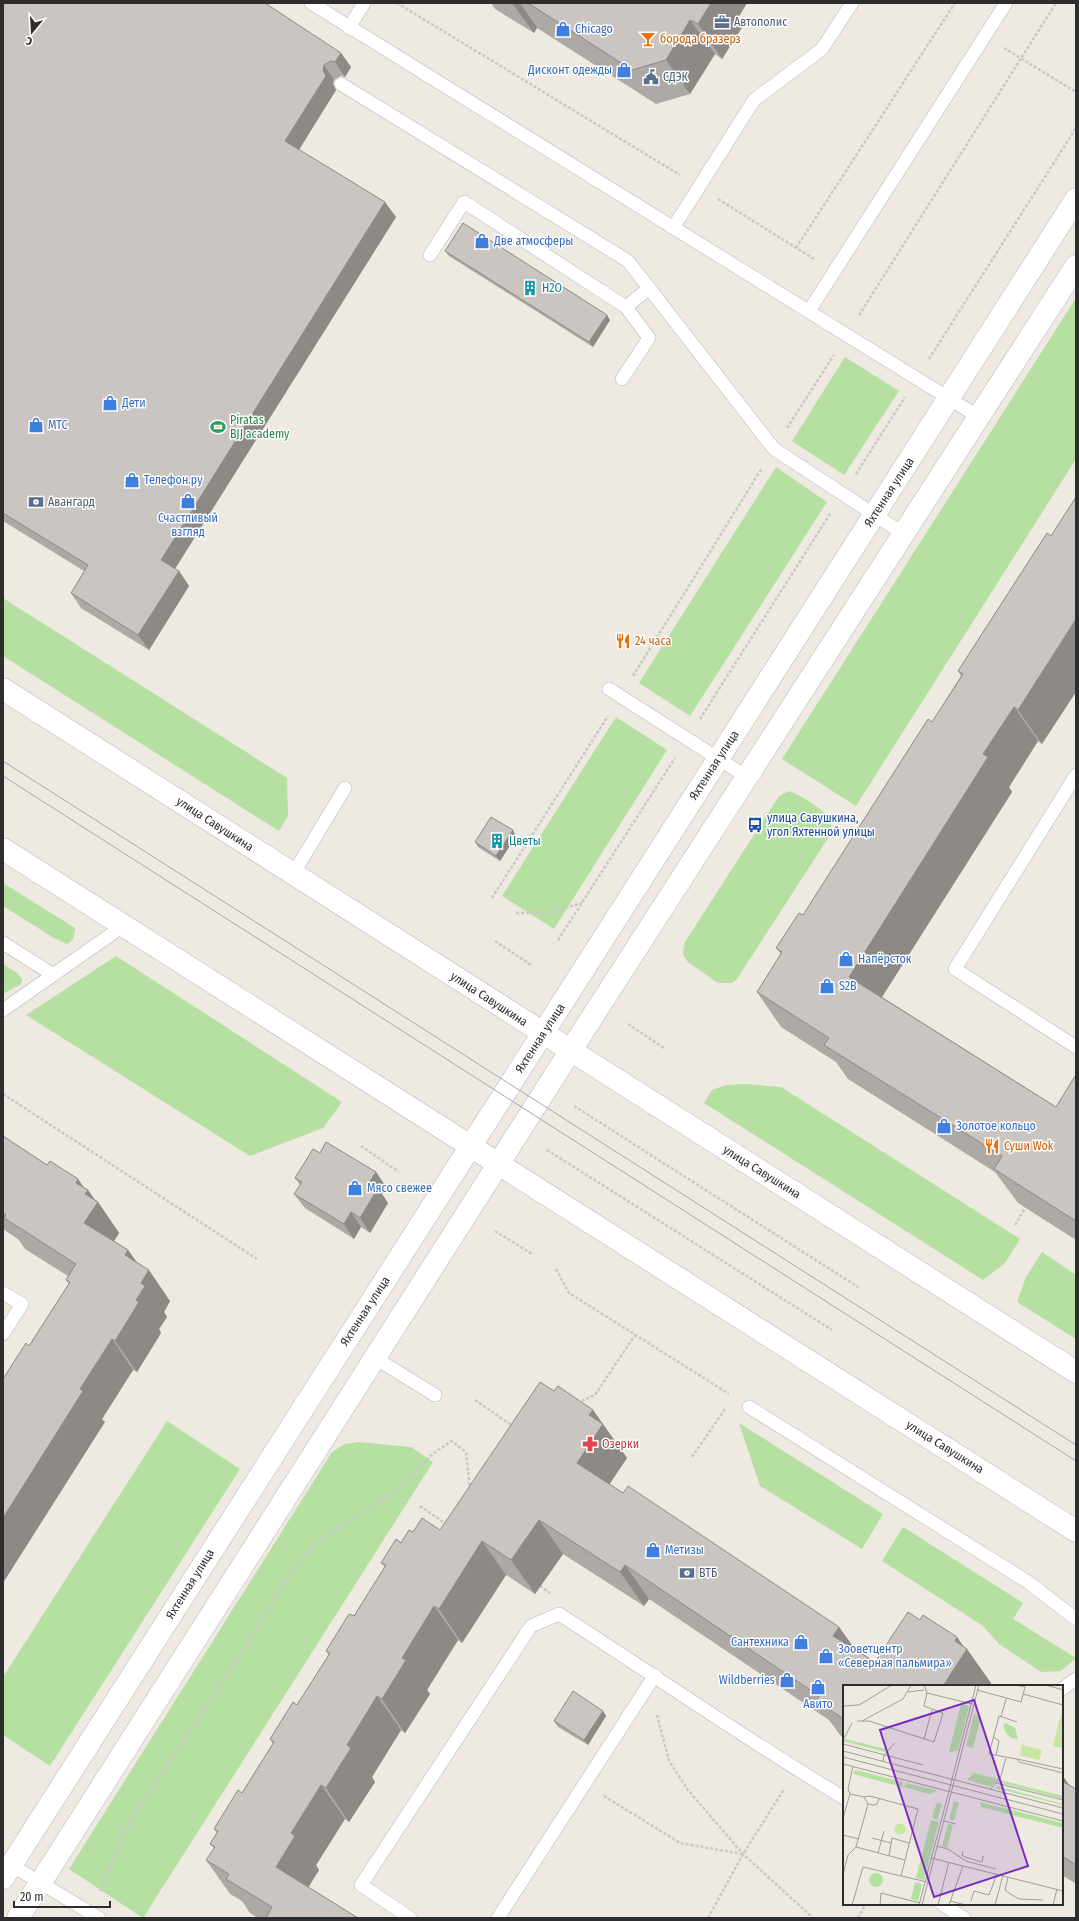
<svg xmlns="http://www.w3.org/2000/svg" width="1079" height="1921" font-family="'Fira Sans Condensed',sans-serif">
	<rect width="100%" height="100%" fill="#eee9e1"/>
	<g fill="#b5e0a2">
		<polygon points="1076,298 1076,459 856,806 782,759"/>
		<polygon points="845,357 899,391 844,475 792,441"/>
		<polygon points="776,467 827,502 690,716 639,683"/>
		<polygon points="3,598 287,778 288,816 279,831 3,656"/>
		<polygon points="616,717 667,750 554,929 502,896"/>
		<path d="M789 791C798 794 826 810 830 820 832 824 831 830 830 835L737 979 732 983H718L689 963 684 957 683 950 685 942 779 796Z"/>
		<path d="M3 883 75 928C74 936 74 941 67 944L54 938 3 906Z"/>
		<polygon points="116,956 342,1102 323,1128 250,1156 26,1015"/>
		<polygon points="3,964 17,973 22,979 21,984 3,994"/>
		<polygon points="744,1084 781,1087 1020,1239 1005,1263 983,1280 704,1103 712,1090 726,1085"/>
		<polygon points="1042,1252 1076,1275 1076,1339 1017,1302 1026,1277"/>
		<polygon points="167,1421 240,1469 50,1766 3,1735 3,1677"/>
		<polygon points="739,1423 883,1514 862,1549 760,1486"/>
		<polygon points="358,1442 411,1447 433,1462 143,1918 69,1869 332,1452 345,1444"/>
		<polygon points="903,1527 1023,1603 1013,1619 1076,1658 1061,1671 1041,1672 999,1644 983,1626 882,1561"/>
	</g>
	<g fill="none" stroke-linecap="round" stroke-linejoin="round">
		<g stroke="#b4b7c0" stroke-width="14">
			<g id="service">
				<polyline points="311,3 979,417"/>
				<polyline points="349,28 364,3"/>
				<polyline points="341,84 628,261 774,449 904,534"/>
				<polyline points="673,228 754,100 822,49 852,3"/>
				<polyline points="430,255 464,202 626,307 649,338 622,379"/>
				<polyline points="626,307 648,289"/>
				<polyline points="809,311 1006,3"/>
				<polyline points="609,689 747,777"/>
				<polyline points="1076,775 955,969 1076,1047"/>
				<polyline points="293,874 345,788"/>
				<polyline points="3,943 52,974"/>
				<polyline points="3,1010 123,926"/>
				<polyline points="3,1293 22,1304 3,1334"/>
				<polyline points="375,1358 435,1395"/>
				<polyline points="749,1407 1028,1582 1076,1619"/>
				<polyline points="1062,1689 1076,1679"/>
				<polyline points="11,1865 99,1918"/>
				<polyline points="942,1904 964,1918"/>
				<path d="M410 1918 361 1885 531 1626 559 1614C654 1675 747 1740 844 1798"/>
				<polyline points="498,1918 655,1675"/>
			</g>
		</g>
		<g stroke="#b4b7c0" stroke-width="23">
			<g id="tertiary">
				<polyline points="571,1050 1076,266"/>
				<polyline points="3,1878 1076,199"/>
			</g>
		</g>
		<g stroke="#b4b7c0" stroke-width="23">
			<g id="secondary">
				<polyline points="3,689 1076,1372"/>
				<polyline points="3,849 1076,1531"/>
				<polyline points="18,1918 571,1050"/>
			</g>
		</g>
		<g stroke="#c8c8c8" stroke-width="2.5" stroke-dasharray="3 2" stroke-linecap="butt">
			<polyline points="397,3 680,175"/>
			<polyline points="1004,48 1076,92"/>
			<polyline points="718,199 814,259"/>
			<polyline points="796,248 955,3"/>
			<polyline points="859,315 1056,3"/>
			<polyline points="929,359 1076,128"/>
			<polyline points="787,428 834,355"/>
			<polyline points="856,474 905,397"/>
			<polyline points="633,676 762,468"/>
			<polyline points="700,719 830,514"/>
			<polyline points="492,898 608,716"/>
			<polyline points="516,913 553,912 582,903"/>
			<polyline points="558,940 675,758"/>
			<polyline points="495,941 531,965"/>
			<polyline points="628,1024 664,1048"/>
			<polyline points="3,1094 257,1259"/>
			<polyline points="574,1106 858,1287"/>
			<polyline points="361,1146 399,1172"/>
			<polyline points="547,1150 832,1330"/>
			<polyline points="1015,1225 1025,1208"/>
			<polyline points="495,1231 532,1254"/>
			<polyline points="556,1269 569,1293 729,1394"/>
			<polyline points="475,1400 513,1426"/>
			<polyline points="577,1403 595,1395 635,1335"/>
			<polyline points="692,1457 725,1409"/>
			<polyline points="420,1506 446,1524"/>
			<polyline points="540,1586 550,1593"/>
			<polyline points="657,1715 669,1761 688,1790 743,1854 813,1918"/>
			<polyline points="604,1796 680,1843 743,1854"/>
			<polyline points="100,1891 123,1834 295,1568 307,1552 323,1537 391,1495 430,1456 451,1441 466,1452 470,1489"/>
			<polyline points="708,1918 743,1854 784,1789"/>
			<polyline points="858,1918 866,1904"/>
		</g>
		<use href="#service" stroke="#fff" stroke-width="13"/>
		<use href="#tertiary" stroke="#fff" stroke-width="22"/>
		<use href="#secondary" stroke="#fff" stroke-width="22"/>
		<g stroke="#a4a6b6" stroke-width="1">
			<polyline points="3,761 1076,1445"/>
			<polyline points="3,776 1076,1461"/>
		</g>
	</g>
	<g fill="#aea9a5">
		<polygon points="3,3 341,53 351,67 345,77 341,76 334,80 333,84 336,90 299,150 396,217 175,569 179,571 189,586 149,650 81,608 71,593 84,571 3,521"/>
		<polygon points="491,3 747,3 738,18 743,26 722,59 715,54 690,94 656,104 537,28 534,33 495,9"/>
		<polygon points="445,251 610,320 593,347 449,256"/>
		<polygon points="1047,533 1042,744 1038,741 1009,787 1012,792 882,997 1056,1107 1076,1076 1076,1240 1018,1203 995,1172 848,1079 836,1062 781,1027 757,992 781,954 776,948 803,915 932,722 961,676 958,671"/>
		<polygon points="516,836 500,861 478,847 475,842"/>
		<polygon points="3,1135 4,1137 47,1165 88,1190 95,1200 98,1202 119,1233 114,1241 128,1250 137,1263 170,1301 164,1312 167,1317 159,1329 161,1333 137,1372 133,1370 102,1419 105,1422 29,1346 69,1284 66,1280 68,1276 25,1249 19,1240 3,1229"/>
		<polygon points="320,1153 376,1172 386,1187 382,1194 388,1203 370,1233 361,1227 354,1239 305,1208 294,1194 300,1185 295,1178"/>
		<polygon points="554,1391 593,1410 627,1458 609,1484 623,1493 839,1627 855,1649 875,1662 964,1647 991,1683 989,1686 844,1686 844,1738 840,1735 829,1720 649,1599 644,1606 563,1554 535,1594 506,1575 462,1643 458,1640 427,1690 430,1694 405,1733 401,1730 372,1777 375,1782 349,1822 345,1819 316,1865 319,1870 308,1887 358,1918 258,1918 250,1913 242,1901 230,1894 206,1860 214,1848 210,1844 217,1833 214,1829 242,1793 273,1744 270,1739 297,1705 329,1655 326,1651 354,1616 385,1567 381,1563 401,1543 413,1532 440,1530"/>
		<polygon points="603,1711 606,1716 588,1745 558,1727 554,1721"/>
		<polygon points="1062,1775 1069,1785 1076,1789 1076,1884 1062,1875 1062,1876"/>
	</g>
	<g fill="#8d8a86">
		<polygon points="512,3 520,3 537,28 534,33"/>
		<polygon points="711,3 747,3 738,18 743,26 722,59 698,24"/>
		<polygon points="690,20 715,54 690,94 666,60"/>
		<polygon points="341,53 351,67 345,77 335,62"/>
		<polygon points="324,65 334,80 333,84 336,90 295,156 285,141 323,70"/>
		<polygon points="385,202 396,217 171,575 161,560"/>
		<polygon points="607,315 610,320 593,347 589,342"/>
		<polygon points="179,571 189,586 149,650 138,635"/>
		<polygon points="1076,619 1076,692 1042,744 1018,710"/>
		<polygon points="1014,707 1038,741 1009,787 1012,792 873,1011 849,977 983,754"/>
		<polygon points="513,830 516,836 500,861 496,856"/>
		<polygon points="376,1172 386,1187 382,1194 388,1203 370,1233 360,1218 369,1183"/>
		<polygon points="78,1179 87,1192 88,1190 97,1203 98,1202 119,1233 106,1254 84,1223 76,1183"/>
		<polygon points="351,1212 361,1227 354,1239 344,1224"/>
		<polygon points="128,1250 146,1275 149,1270 170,1301 164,1312 167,1317 159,1329 161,1333 137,1372 115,1341 136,1300 125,1255"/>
		<polygon points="112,1339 133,1370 102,1419 105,1422 3,1583 3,1518 80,1389"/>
		<polygon points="593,1410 627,1458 601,1497 577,1463 589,1415"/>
		<polygon points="539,1520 563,1554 535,1594 511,1560"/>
		<polygon points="482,1541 506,1575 462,1643 439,1609"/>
		<polygon points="625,1565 649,1599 644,1606 620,1572"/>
		<polygon points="434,1606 458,1640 427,1690 430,1694 405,1733 382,1699 402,1658"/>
		<polygon points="839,1627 863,1661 833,1636"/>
		<polygon points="957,1637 966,1650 967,1649 991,1683 989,1686 943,1686 955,1641"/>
		<polygon points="377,1696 401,1730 372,1777 375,1782 349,1822 326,1788 347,1745"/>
		<polygon points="603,1711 606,1716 588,1745 584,1740"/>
		<polygon points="1062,1775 1076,1795 1062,1787"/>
		<polygon points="321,1785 345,1819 316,1865 319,1870 300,1901 276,1867 291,1833"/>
	</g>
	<g fill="#cac5c0" stroke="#8d8a86">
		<polygon points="3,3 265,3 341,53 335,62 331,61 324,65 323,70 326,76 285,141 385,202 161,560 179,571 138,635 71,593 88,565 3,513"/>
		<polygon points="528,3 711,3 698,24 690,20 666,60 632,70"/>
		<polygon points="463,223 607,315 589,342 445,251"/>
		<polygon points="1076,497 1076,619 1018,710 1014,707 983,754 988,757 849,977 1056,1107 1075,1076 1076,1076 1076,1221 994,1169 1002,1156 824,1045 829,1038 757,992 782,952 776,948 799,913 803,915 928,719 932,722 963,674 958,671 1047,533 1051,536"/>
		<polygon points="491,817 513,830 496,856 475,842"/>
		<polygon points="3,1136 47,1165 50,1161 78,1179 76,1183 88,1190 85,1194 98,1202 84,1223 128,1250 125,1255 149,1270 141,1283 145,1286 136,1300 139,1302 115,1341 112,1339 80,1389 83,1391 3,1518 3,1379 26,1343 29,1346 70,1282 66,1280 76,1264 4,1218 6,1215 3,1213"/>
		<polygon points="326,1142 376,1172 369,1183 378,1188 360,1218 351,1212 344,1224 294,1194 302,1182 295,1178 313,1149 320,1153"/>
		<polygon points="540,1382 554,1391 558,1386 593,1410 589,1415 603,1424 577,1463 623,1493 628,1486 839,1627 833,1636 875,1662 908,1612 920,1620 923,1615 957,1637 955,1641 967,1649 943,1686 844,1686 844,1719 816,1701 819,1696 625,1565 620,1572 539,1520 511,1560 482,1541 439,1609 434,1606 402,1658 406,1660 382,1699 377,1696 347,1745 351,1748 344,1759 326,1788 321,1785 291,1833 295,1836 276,1867 358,1918 266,1918 272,1907 226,1879 229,1874 206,1860 215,1847 210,1844 218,1831 214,1829 238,1790 242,1793 274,1742 270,1739 293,1702 297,1705 330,1653 326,1651 349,1614 354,1616 386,1565 381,1563 396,1539 401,1543 409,1530 413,1532 422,1518 440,1530"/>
		<polygon points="573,1691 603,1711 584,1740 554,1721"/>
		<polygon points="1062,1781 1076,1789 1076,1865 1062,1856"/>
	</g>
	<defs>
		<g id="office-bare" transform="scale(1.2)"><path d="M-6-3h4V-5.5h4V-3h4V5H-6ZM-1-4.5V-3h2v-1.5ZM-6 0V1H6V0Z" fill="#5c6f8a" stroke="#fff" stroke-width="2.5" paint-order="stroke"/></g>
		<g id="shop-bare" transform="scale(1.2)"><path d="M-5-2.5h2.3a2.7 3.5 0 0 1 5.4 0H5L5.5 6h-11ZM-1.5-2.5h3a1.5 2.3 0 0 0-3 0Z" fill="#3f7fe0" stroke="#fff" stroke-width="2.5" paint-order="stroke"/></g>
		<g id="bar-bare" transform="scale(1.2)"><path d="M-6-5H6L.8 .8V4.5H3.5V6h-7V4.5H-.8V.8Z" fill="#e8710a" stroke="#fff" stroke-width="2.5" paint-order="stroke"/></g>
		<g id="civic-bare" transform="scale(1.2)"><path d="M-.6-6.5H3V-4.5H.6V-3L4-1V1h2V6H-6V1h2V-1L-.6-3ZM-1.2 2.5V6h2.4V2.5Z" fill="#5c6f8a" stroke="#fff" stroke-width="2.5" paint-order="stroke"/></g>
		<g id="building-bare" transform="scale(1.2)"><path d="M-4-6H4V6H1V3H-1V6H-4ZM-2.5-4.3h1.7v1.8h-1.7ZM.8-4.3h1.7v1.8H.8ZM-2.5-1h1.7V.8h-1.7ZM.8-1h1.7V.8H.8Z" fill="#0f9aa8" stroke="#fff" stroke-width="2.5" paint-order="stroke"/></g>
		<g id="stadium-bare" transform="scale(1.2)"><path d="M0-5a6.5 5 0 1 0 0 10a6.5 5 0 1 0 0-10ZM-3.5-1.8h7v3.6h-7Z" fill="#2e9e5b" stroke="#fff" stroke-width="2.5" paint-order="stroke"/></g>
		<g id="bank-bare" transform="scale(1.2)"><path d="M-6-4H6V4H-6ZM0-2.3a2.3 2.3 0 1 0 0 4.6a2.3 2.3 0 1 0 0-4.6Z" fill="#5c6f8a" stroke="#fff" stroke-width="2.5" paint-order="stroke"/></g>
		<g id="restaurant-bare" transform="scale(1.2)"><path d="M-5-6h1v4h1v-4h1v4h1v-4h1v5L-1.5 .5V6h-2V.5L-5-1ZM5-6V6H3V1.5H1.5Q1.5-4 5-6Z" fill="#e8710a" stroke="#fff" stroke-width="2.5" paint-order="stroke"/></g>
		<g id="bus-bare" transform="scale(1.2)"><path d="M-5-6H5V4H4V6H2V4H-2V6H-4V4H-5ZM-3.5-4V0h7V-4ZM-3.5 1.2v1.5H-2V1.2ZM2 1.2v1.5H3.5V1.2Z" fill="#1a4fb4" stroke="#fff" stroke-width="2.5" paint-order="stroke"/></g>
		<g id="pharmacy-bare" transform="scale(1.2)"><path d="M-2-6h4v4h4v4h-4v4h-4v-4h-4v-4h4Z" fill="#e0444e" stroke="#fff" stroke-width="2.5" paint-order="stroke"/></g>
	</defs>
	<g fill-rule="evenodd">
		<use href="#office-bare" x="722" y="22"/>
		<use href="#shop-bare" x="563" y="29"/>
		<use href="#bar-bare" x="648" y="39"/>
		<use href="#shop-bare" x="624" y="70"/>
		<use href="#civic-bare" x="651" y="77"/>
		<use href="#shop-bare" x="482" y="241"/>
		<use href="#building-bare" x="530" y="288"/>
		<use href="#shop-bare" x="110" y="403"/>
		<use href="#shop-bare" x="36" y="425"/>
		<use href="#stadium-bare" x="218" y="427"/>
		<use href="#shop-bare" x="132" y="480"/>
		<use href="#shop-bare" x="188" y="501"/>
		<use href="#bank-bare" x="36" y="502"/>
		<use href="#restaurant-bare" x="623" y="641"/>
		<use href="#bus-bare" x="755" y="825"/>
		<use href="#building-bare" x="497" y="841"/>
		<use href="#shop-bare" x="846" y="959"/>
		<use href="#shop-bare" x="827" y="986"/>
		<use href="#shop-bare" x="944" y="1126"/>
		<use href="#restaurant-bare" x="992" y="1146"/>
		<use href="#shop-bare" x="355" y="1188"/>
		<use href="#pharmacy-bare" x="590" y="1444"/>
		<use href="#shop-bare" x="653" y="1550"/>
		<use href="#bank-bare" x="687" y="1573"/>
		<use href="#shop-bare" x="801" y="1642"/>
		<use href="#shop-bare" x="826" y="1656"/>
		<use href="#shop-bare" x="787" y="1680"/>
		<use href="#shop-bare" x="818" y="1687"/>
	</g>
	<g text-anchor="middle" stroke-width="3" stroke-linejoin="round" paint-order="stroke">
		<g font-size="12" fill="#4e5e75" stroke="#fff" text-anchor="start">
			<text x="734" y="26">Автополис</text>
			<text x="663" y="81">СДЭК</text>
			<text x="48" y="506">Авангард</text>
			<text x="699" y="1577">ВТБ</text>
		</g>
		<g font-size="12" fill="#366cbe" stroke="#fff" text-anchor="start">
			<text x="575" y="33">Chicago</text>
			<text x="612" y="74" text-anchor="end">Дисконт одежды</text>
			<text x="494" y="245">Две атмосферы</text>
			<text x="122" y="407">Дети</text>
			<text x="48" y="429">МТС</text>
			<text x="144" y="484">Телефон.ру</text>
			<text x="188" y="522" text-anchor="middle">Счастливый<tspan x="188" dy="14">взгляд</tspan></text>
			<text x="858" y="963">Напёрсток</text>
			<text x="839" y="990">S2B</text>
			<text x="956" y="1130">Золотое кольцо</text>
			<text x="367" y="1192">Мясо свежее</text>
			<text x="665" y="1554">Метизы</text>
			<text x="789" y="1646" text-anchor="end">Сантехника</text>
			<text x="838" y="1653">Зооветцентр<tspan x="838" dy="14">«Северная пальмира»</tspan></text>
			<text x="775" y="1684" text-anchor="end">Wildberries</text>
			<text x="818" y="1708" text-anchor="middle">Авито</text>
		</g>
		<g font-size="12" fill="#c56008" stroke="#fff" text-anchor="start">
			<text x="660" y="43">борода бразерз</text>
			<text x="635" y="645">24 часа</text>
			<text x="1004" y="1150">Суши Wok</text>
		</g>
		<g font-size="12" fill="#0d838f" stroke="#fff" text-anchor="start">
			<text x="542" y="292">H2O</text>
			<text x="509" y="845">Цветы</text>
		</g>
		<g font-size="12" fill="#27864d" stroke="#fff" text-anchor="start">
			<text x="230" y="424">Piratas<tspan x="230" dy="14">BJJ academy</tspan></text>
		</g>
		<g font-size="12" fill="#2d2d2d" stroke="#fff">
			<text transform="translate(889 492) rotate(-57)" y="4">Яхтенная улица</text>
			<text transform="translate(714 765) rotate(-57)" y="4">Яхтенная улица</text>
			<text transform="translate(215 824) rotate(33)" y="4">улица Савушкина</text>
			<text transform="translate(489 999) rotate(33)" y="4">улица Савушкина</text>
			<text transform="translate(540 1038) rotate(-57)" y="4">Яхтенная улица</text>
			<text transform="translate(762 1172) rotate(32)" y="4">улица Савушкина</text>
			<text transform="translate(365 1311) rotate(-57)" y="4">Яхтенная улица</text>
			<text transform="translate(945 1447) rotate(32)" y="4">улица Савушкина</text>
			<text transform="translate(190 1584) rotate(-58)" y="4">Яхтенная улица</text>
		</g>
		<g font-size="12" fill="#164399" stroke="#fff" text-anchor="start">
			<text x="767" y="822">улица Савушкина,<tspan x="767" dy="14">угол Яхтенной улицы</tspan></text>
		</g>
		<g font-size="12" fill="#be3a42" stroke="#fff" text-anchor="start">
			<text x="602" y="1448">Озерки</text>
		</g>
	</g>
	<g transform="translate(843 1685)">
		<rect width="220" height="220" fill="#eee9e1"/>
		<path d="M118 19 126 21 115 65 108 67H106ZM131 29 138 32 130 63 123 61ZM163 38 172 43 175 54 168 53 163 48 160 40ZM2 54 43 64 42 67 0 56ZM12 85 60 97 59 102 10 89ZM131 88 154 94 148 102 124 95ZM157 95 220 111V114L155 97ZM63 98 93 105 92 107 86 109 61 102ZM154 101 220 119V120L152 103ZM111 116 116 118 111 136 106 135ZM94 117 99 119 94 135 89 132ZM137 117 220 138V143L138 122ZM88 135 96 137 81 195 73 193ZM105 139 110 140 104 163 99 161ZM26 195a7 7 0 1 1 14 0a7 7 0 1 1-14 0ZM72 197 79 199 75 216 68 214Z" fill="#b5e0a2"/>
		<path d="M218 29 220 30V63L210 61ZM179 60 199 65 196 75 177 70ZM51.5 144a5.5 5.5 0 1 1 11 0a5.5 5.5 0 1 1-11 0Z" fill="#c6e79e"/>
		<path fill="none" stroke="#a19e99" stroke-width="1" d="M203 0 220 5M134 5 178 17 182 2 173 0M65 7 81 5M84 8 129 19M180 9 220 20M0 21 16 20 49 0M158 32 163 14M14 36H26L91 57 100 28 81 21 84 8 81 0M19 36 60 14 68 0M174 37 156 31 146 69 174 74 176 77 220 88M150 52 156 56 153 70M81 54 89 25M0 55 9 38M0 59 80 80M0 66 220 123M0 72 220 129M174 74 220 84M40 76 41 70 52 58M0 79 220 136M10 81 5 104 7 109 21 112 25 119 30 120 34 119 36 114M153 98 220 115M148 104 158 91 163 73M106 106 133 0M21 112 27 111 75 124 58 191M25 119 13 162 62 175M0 133 7 109M101 136 113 139M0 150 16 154M29 153 48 158M94 161 105 164 123 176 153 184M120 166 119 170 122 172 139 177 140 171M35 168 41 146M46 171 49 153 66 158M88 173 220 206M0 189 5 170 13 162M165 192 162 205 166 208 176 214 200 215M107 216 123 220M128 216 131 206 146 210 154 189M9 220 20 182 84 197M37 220 38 208 77 218M76 220 106 106M79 220 136 0M95 220 106 177M106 220 120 181M152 220 160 190M210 220 214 204"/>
		<path fill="#7b2cbf" fill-opacity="0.15" stroke="#7b2cbf" stroke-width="2" d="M131 15 185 181 91 212 37 45Z"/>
		<rect width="220" height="220" fill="none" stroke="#2d2d2d" stroke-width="2"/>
	</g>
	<rect width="1079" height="1921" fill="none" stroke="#2d2d2d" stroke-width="8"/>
	<g transform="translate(32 32) rotate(198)" stroke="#ffffff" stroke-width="3" paint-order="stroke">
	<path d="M0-3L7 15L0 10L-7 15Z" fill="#2d2d2d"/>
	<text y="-6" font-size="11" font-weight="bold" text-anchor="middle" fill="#2d2d2d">С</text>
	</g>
	<path d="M14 1901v6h96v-6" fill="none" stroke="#2d2d2d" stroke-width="2"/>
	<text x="20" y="1901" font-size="12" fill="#2d2d2d" stroke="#ffffff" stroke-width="3" paint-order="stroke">20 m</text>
</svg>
